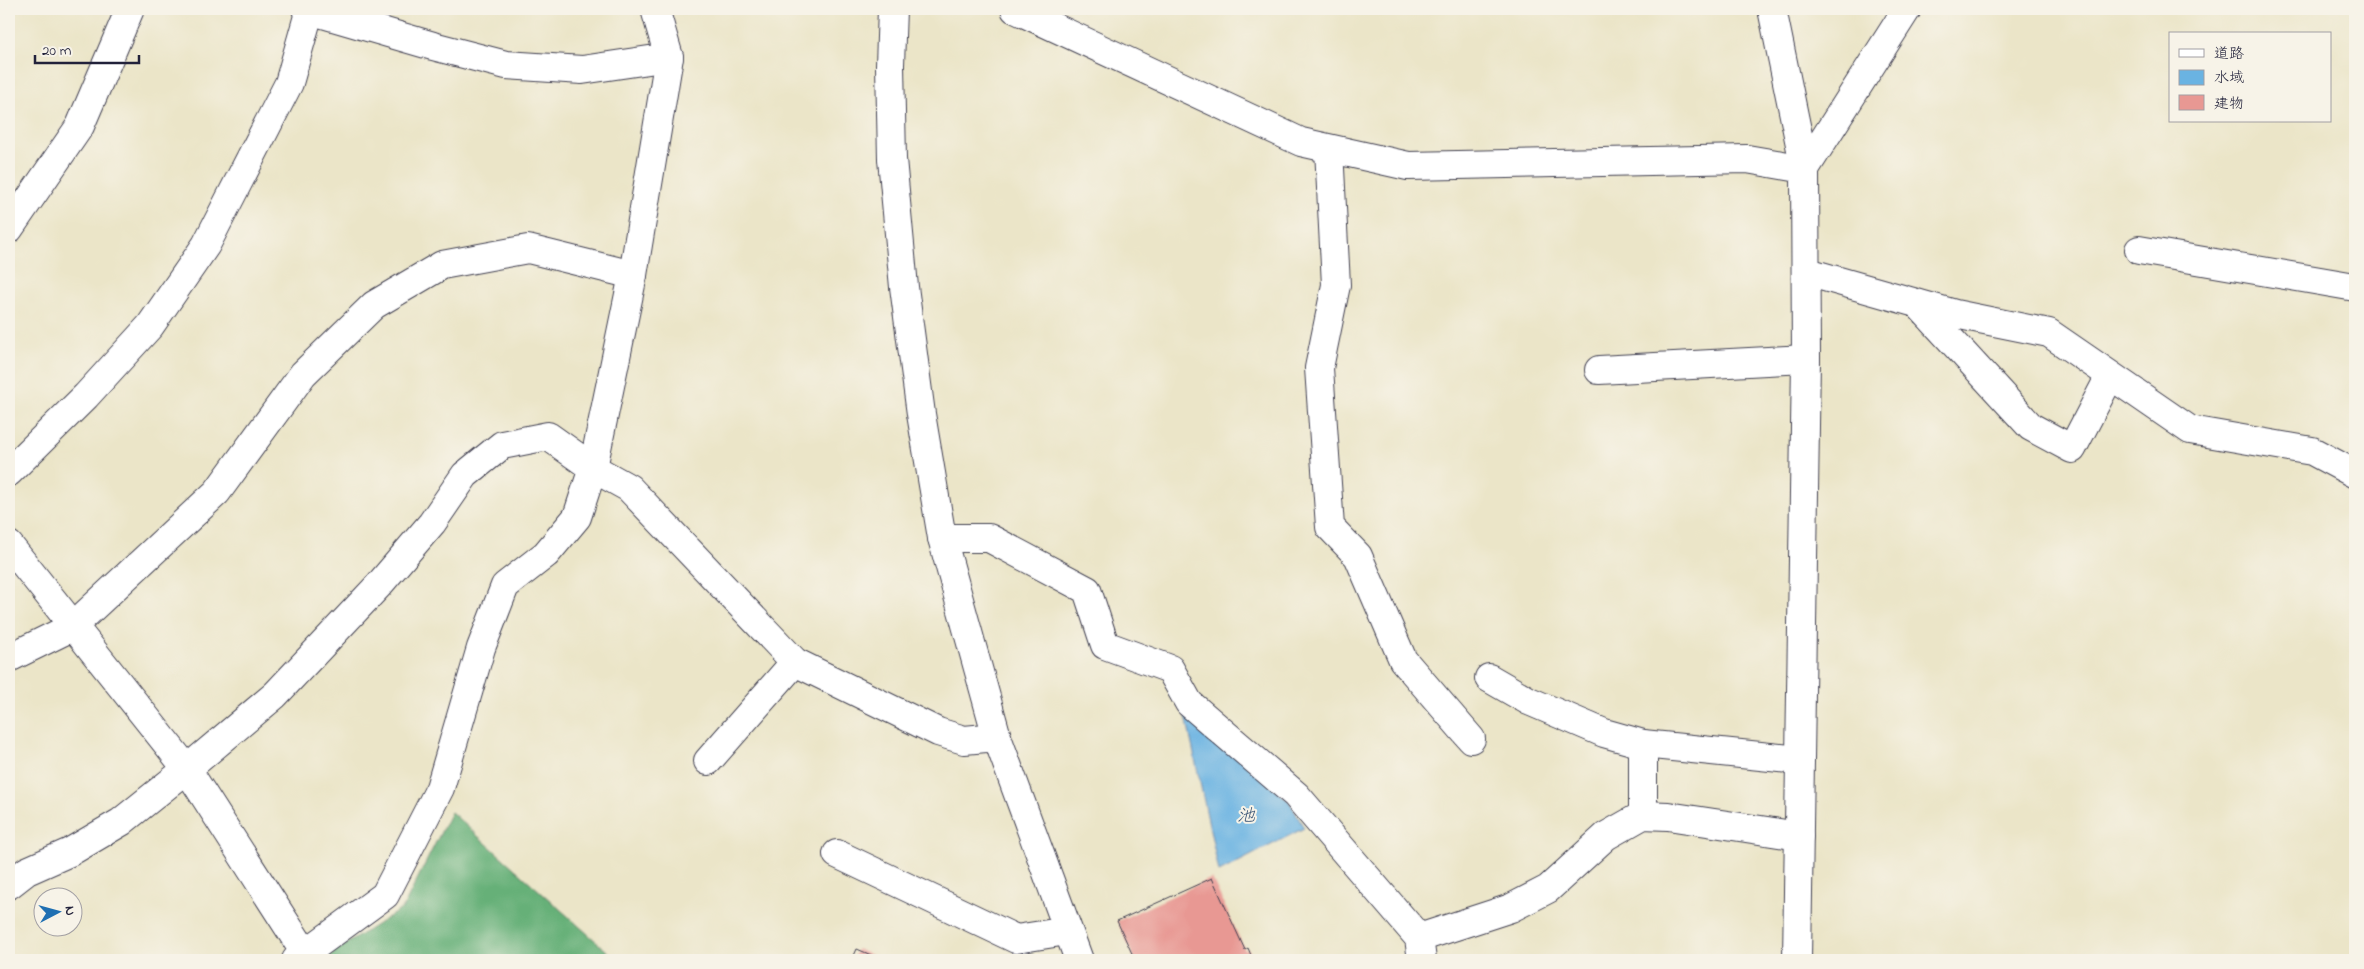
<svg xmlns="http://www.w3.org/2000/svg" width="2364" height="969" font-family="'Indie Flower','Klee One',sans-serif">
	<rect width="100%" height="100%" fill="#f7f3e8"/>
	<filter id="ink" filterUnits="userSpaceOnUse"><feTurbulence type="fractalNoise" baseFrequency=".02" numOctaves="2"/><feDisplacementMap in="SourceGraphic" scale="10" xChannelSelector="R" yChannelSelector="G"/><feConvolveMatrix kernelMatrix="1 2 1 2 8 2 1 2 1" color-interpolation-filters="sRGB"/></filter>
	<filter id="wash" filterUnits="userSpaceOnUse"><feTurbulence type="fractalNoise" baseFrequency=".0096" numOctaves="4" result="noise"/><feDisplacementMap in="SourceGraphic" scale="20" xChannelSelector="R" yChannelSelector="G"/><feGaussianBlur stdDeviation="1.12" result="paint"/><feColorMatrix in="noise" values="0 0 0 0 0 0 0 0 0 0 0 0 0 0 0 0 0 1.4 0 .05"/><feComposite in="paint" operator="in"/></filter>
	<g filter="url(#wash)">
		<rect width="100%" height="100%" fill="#ebe5c8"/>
		<polygon fill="#66b078" stroke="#44695a" points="451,812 617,960 325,960 335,951 403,908"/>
		<polygon fill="#6ab3e2" stroke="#466a8e" points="1185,712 1289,801 1304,828 1219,872"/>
		<g id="blocks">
			<g fill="#e89893">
				<polygon points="1212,878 1245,950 1248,948 1253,960 1135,960 1117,921"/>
				<polygon points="857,949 883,960 852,960"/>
			</g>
		</g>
	</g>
	<g filter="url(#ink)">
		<use href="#blocks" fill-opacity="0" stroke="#403f50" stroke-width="1"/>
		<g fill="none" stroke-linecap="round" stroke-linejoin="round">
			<g stroke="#403f50" stroke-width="30">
				<g id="minor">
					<polyline points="306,9 433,46 506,65 582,70 669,57"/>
					<polyline points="655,9 669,57 633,275 593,468 629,488 795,662 938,732 964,740 997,737"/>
					<polyline points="892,9 890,65 892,159 904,287 921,414 942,538 997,737 1079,960"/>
					<polyline points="1015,9 1301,142 1408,166 1747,159 1805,169 1806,359 1797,960"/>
					<polyline points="1772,9 1805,169 1907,9"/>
					<polyline points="1329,149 1336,285 1319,368 1330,527 1358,556 1403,660 1471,739"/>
					<polyline points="9,229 80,126 130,9"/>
					<polyline points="2139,250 2355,287"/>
					<polyline points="1807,272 1955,314 2049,333 2190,430 2312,451 2355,474"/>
					<polyline points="1918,304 2031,427 2072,449 2110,376"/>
					<polyline points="1599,370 1806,359"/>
					<polyline points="9,472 86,396 150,326 206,245 289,83 310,9"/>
					<polyline points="942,538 989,538 1087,590 1105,645 1170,669 1189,703 1296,795 1419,938 1422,960"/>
					<polyline points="9,545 187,769 305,953"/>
					<polyline points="9,658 72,627 217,492 303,374 374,305 442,265 528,249 633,275"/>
					<polyline points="1489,678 1529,701 1604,733 1643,744 1800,760"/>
					<polyline points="708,761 795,662"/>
					<polyline points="1643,815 1643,744"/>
					<polyline points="837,854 1016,939 1067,931"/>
					<polyline points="9,885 27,871 70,852 121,822 187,769 275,695 378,586 432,523 465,475 502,445 548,436 593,468 577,517 546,554 505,586 481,648 440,788 385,895 296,960"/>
					<polyline points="1419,938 1511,908 1548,889 1606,836 1643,815 1668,816 1799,836"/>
				</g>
			</g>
			<use href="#minor" stroke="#fff" stroke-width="28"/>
		</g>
	</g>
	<g text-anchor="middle" stroke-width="4" stroke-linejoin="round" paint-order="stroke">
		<g font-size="18" font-style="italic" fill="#3b5575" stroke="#f7f3e8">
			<text x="1246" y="821">池</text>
		</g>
	</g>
	<rect width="2364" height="969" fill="none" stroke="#f7f3e8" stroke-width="30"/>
	<rect x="2169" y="32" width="162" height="90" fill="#f7f3e8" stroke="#a29fa3"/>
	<rect x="2179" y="49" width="25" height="8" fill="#ffffff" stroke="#a29fa3"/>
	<text x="2214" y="58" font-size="15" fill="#22223b">道路</text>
	<rect x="2179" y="70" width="25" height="15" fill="#6ab3e2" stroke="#a29fa3"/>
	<text x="2214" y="82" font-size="15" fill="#22223b">水域</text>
	<rect x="2179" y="95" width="25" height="15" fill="#e89893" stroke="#a29fa3"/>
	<text x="2214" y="108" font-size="15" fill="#22223b">建物</text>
	<g transform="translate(58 912) rotate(84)"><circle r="24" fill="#f7f3e8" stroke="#a29fa3"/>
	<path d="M0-4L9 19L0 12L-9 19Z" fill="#1f6fb2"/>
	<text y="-8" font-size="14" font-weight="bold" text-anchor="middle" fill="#22223b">N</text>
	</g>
	<path d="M35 55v8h104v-8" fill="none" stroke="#22223b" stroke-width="2.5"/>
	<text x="42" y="55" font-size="15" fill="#22223b" stroke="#f7f3e8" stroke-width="4" paint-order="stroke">20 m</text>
</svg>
